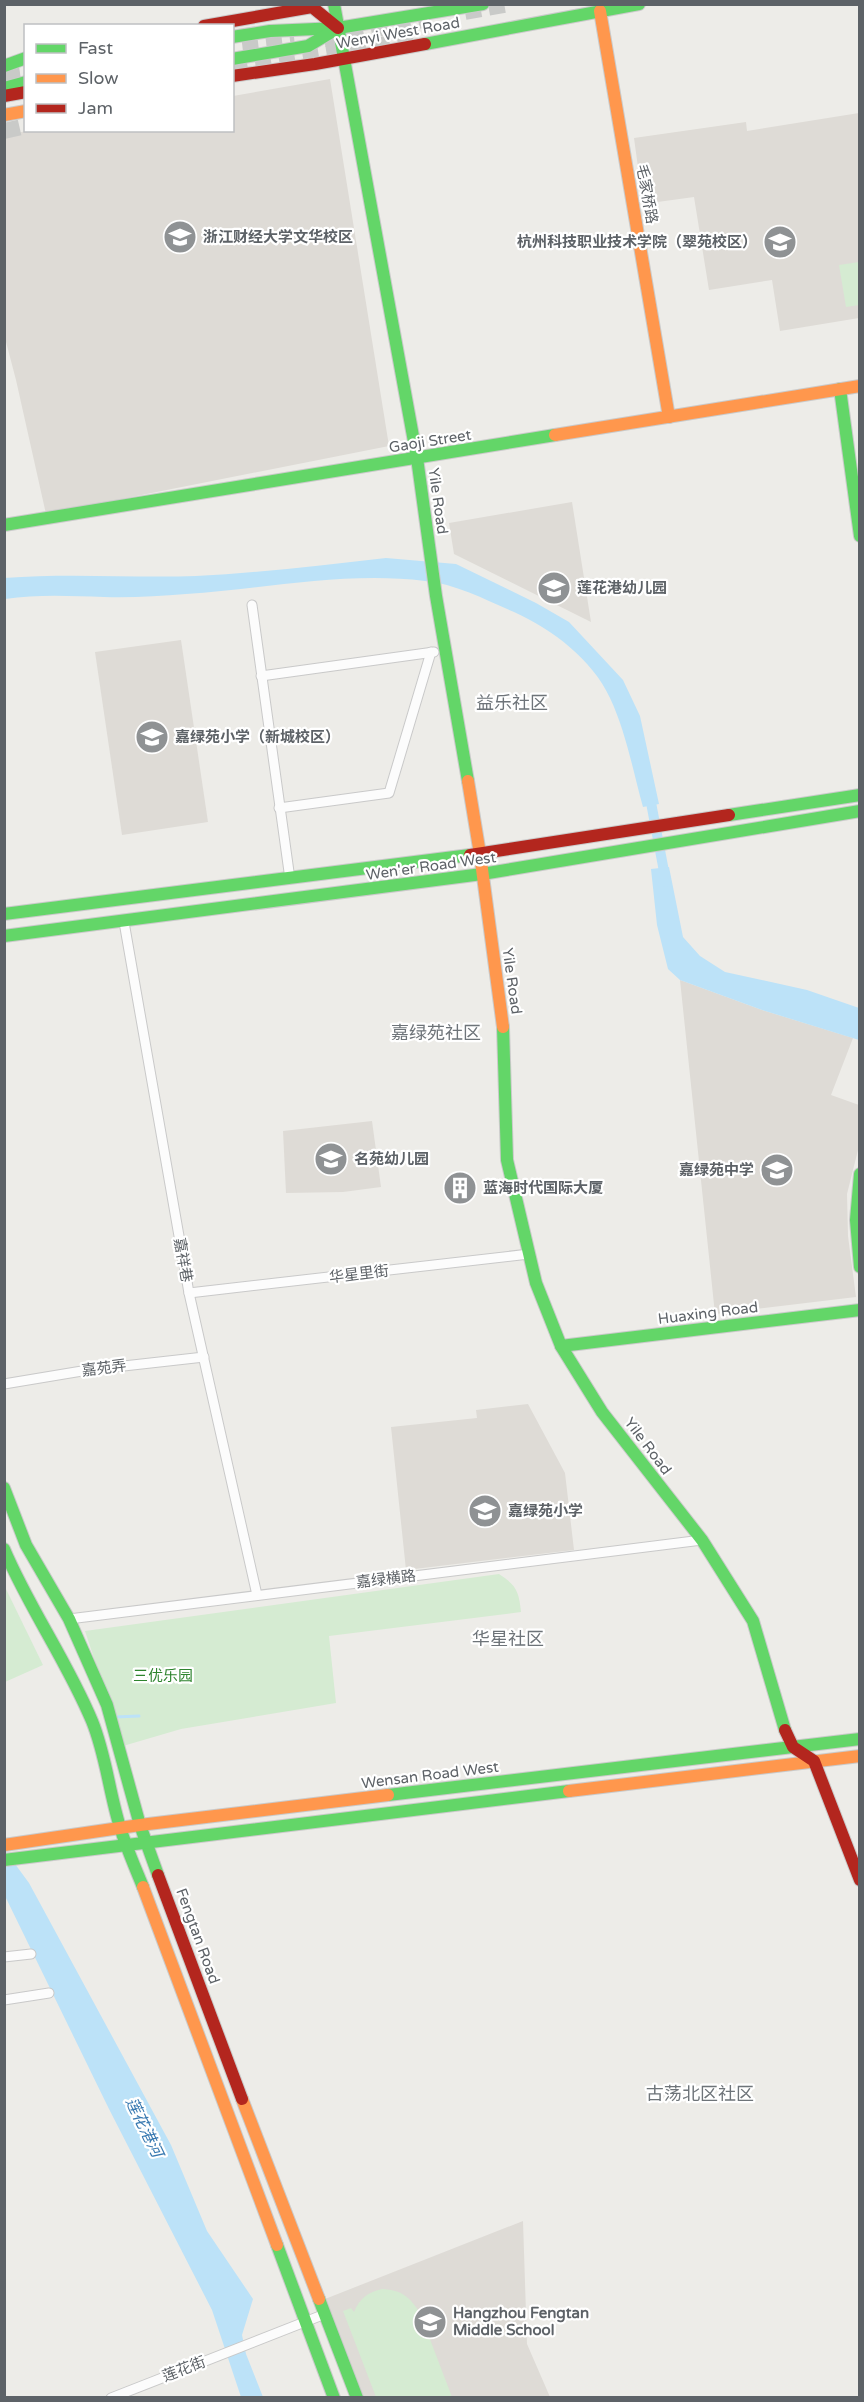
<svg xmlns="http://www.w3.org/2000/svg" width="864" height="2402" font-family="'Varela Round','Noto Sans SC',sans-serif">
	<rect width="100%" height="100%" fill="#edece8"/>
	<g fill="#dedbd6">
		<polygon points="330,79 389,446 46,514 16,380 5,338 4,135 33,130 232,130 233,96"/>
		<polygon points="859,113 859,318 780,331 772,280 709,290 694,197 643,204 634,138 746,122 747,131"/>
		<polygon points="572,502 591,622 454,554 449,523"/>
		<polygon points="181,640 208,822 122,835 95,652"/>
		<polygon points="680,980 762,1010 853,1038 831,1095 859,1105 859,1146 847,1194 848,1236 856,1297 715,1314"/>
		<polygon points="372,1121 381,1187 343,1192 286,1193 283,1131"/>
		<polygon points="528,1404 565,1473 574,1550 406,1570 391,1427 477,1418 476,1410"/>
		<polygon points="523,2221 527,2344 550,2397 363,2397 325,2299"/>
	</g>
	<g fill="#d5ebd2">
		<polygon points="859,262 859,305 846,307 839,265"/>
		<path d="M499 1574C516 1585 519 1591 521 1612L329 1636 336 1703 181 1729 123 1746 85 1631Z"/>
		<polygon points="5,1587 43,1665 5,1682 4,1682"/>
		<path d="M382 2289C402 2290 410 2297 420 2313L452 2397H376L343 2311 351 2308 354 2312C360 2298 367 2293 382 2289Z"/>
	</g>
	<g fill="#bce2f8">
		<path d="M386 558 456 564 536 603 569 622 623 680 640 716 659 804 643 807C633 771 626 732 610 698 592 659 553 630 514 612 486 600 456 584 425 581 345 571 265 589 186 594 159 596 131 598 104 597 71 596 38 594 5 599L4 578C68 573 132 578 196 576 259 573 323 565 386 558Z"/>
		<polygon points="669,867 683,937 700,956 725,972 807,990 859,1008 859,1040 762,1010 680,980 668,969 657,925 651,869"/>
		<polygon points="4,1849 29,1883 171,2145 207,2231 253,2299 242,2335 246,2354 263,2397 241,2397 212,2310 109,2109 5,1896"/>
	</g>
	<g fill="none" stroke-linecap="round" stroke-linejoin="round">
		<polyline stroke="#bce2f8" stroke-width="3" points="115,1717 139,1716"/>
		<polyline stroke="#bce2f8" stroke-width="10" points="649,792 666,882"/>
		<g stroke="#c9cac8" stroke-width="16" stroke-dasharray="16 8" stroke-linecap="butt">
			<polyline points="465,12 509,4"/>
			<polyline points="324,39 428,19"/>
			<polyline points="242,43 294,37"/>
			<polyline points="232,70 421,38"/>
			<polyline points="4,74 26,71"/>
			<polyline points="4,131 26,126"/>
		</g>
		<g stroke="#c9c9c9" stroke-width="11">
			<g id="street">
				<polyline points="252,605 290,879"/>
				<polyline points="261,676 434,652"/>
				<polyline points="279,808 389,793 431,652"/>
				<polyline points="124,922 189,1293 257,1595"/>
				<polyline points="189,1293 529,1254"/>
				<polyline points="4,1384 88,1370 204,1357"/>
				<polyline points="69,1619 702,1540"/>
				<polyline points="4,1957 31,1954"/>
				<polyline points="4,2000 49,1993"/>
				<polyline points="111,2398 325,2314"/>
			</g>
		</g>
		<g stroke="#cacaca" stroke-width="14">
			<g id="fast">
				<polyline points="334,4 417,458 436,596 468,781"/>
				<polyline points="232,37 270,31 338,28"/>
				<polyline points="425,44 639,4"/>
				<polyline points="232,59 308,46 338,28 483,4"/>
				<polyline points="4,66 26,58"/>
				<polyline points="4,88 26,82"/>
				<polyline points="840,389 860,536"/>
				<polyline points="4,525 555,435"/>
				<polyline points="729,815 860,795"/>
				<polyline points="4,914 470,855"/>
				<polyline points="4,936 482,874 860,811"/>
				<polyline points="503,1027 507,1160 536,1283 561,1346 602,1412 702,1540 753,1621 785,1730"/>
				<polyline points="860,1174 856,1220 860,1267"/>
				<polyline points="561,1346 860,1310"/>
				<polyline points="4,1488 26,1545 69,1619 107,1705 140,1825 158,1875"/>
				<path d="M4 1549C29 1608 67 1661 92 1721 106 1755 109 1792 120 1827 126 1847 135 1867 143 1887"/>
				<polyline points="388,1795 860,1739"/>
				<polyline points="4,1860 569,1791"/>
				<polyline points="277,2245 334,2398"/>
				<polyline points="319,2299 357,2398"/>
			</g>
		</g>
		<g stroke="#cacaca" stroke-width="14">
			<g id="slow">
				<polyline points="600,11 669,417"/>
				<polyline points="4,115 26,111"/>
				<polyline points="555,435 860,386"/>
				<polyline points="468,781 480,854 503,1027"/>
				<polyline points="569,1791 860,1756"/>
				<polyline points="4,1845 140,1825 388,1795"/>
				<polyline points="143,1887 277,2245"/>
				<polyline points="242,2099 319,2299"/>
			</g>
		</g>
		<g stroke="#cacaca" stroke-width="14">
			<g id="jam">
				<polyline points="204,26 312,7 338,28"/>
				<polyline points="232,76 315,64 425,44"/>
				<polyline points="4,96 26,92"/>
				<polyline points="470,855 729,815"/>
				<polyline points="785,1730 793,1747 814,1761 860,1880"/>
				<polyline points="158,1875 242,2099"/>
			</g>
		</g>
		<use href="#street" stroke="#fcfcfc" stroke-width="9"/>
		<use href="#fast" stroke="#63d668" stroke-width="12"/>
		<use href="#slow" stroke="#ff974d" stroke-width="12"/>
		<use href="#jam" stroke="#b3261e" stroke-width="12"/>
	</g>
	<defs>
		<g id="university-disc" transform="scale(1.725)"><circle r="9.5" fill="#8f9294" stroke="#fff"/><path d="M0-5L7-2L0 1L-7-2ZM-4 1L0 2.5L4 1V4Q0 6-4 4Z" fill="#fff"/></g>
		<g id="school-disc" transform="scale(1.725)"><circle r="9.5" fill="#8f9294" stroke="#fff"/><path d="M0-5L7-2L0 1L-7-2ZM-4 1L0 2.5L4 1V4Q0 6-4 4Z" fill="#fff"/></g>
		<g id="building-disc" transform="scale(1.725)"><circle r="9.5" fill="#8f9294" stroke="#fff"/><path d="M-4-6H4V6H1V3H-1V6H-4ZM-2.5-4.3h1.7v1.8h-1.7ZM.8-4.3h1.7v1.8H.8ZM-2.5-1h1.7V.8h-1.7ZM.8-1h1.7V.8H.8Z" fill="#fff"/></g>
	</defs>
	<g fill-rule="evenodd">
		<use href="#university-disc" x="180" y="237"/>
		<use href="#school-disc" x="780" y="242"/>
		<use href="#school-disc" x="554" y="588"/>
		<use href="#school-disc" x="152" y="737"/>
		<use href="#school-disc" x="331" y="1159"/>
		<use href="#school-disc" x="777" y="1170"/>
		<use href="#building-disc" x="460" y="1188"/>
		<use href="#school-disc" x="485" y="1511"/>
		<use href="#school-disc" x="430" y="2322"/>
	</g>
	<g text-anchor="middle" stroke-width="4.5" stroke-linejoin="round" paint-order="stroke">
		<g font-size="15" fill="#5d6267" stroke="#fff">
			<text transform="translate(398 33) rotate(-10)" y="5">Wenyi West Road</text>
			<text transform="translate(647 194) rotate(80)" y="5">毛家桥路</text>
			<text transform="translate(430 441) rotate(-9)" y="5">Gaoji Street</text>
			<text transform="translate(438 501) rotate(82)" y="5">Yile Road</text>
			<text transform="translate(431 866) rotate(-8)" y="5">Wen'er Road West</text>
			<text transform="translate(512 981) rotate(82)" y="5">Yile Road</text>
			<text transform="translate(183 1260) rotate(80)" y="5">嘉祥巷</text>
			<text transform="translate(359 1274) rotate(-7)" y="5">华星里街</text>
			<text transform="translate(708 1313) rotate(-7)" y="5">Huaxing Road</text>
			<text transform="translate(104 1368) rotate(-7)" y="5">嘉苑弄</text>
			<text transform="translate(648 1446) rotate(53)" y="5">Yile Road</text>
			<text transform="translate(386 1579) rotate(-7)" y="5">嘉绿横路</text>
			<text transform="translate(430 1775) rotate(-7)" y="5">Wensan Road West</text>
			<text transform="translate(198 1936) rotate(70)" y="5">Fengtan Road</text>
			<text transform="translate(184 2369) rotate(-21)" y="5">莲花街</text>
		</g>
		<g font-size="15" font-weight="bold" fill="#5d6267" stroke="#fff" text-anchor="start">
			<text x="203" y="242">浙江财经大学文华校区</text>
			<text x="757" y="247" text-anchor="end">杭州科技职业技术学院（翠苑校区）</text>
			<text x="577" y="593">莲花港幼儿园</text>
			<text x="175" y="742">嘉绿苑小学（新城校区）</text>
			<text x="354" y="1164">名苑幼儿园</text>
			<text x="754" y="1175" text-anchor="end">嘉绿苑中学</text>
			<text x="483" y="1193">蓝海时代国际大厦</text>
			<text x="508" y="1516">嘉绿苑小学</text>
			<text x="453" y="2318">Hangzhou Fengtan<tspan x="453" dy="17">Middle School</tspan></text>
		</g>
		<g font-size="15" fill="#2e842e" stroke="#fff">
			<text x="163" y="1681">三优乐园</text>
		</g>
		<g font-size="16" font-style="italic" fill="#3879b1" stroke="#fff">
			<text transform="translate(145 2127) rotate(64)" y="6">莲花港河</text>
		</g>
		<g font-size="18" fill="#6e7479" stroke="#fff">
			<text x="512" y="709">益乐社区</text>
			<text x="436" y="1039">嘉绿苑社区</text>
			<text x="508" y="1645">华星社区</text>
			<text x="700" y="2100">古荡北区社区</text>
		</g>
	</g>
	<rect width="864" height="2402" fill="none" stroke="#5d6267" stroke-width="12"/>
	<rect x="24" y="24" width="210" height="108" fill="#ffffff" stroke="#bec0c2" stroke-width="1.5"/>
	<rect x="36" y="44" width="30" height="9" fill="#63d668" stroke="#bec0c2" stroke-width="1.5"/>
	<text x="78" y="54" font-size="18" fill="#5d6267">Fast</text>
	<rect x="36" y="74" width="30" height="9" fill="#ff974d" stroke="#bec0c2" stroke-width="1.5"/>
	<text x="78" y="84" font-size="18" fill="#5d6267">Slow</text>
	<rect x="36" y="104" width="30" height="9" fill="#b3261e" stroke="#bec0c2" stroke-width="1.5"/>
	<text x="78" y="114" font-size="18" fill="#5d6267">Jam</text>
</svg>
